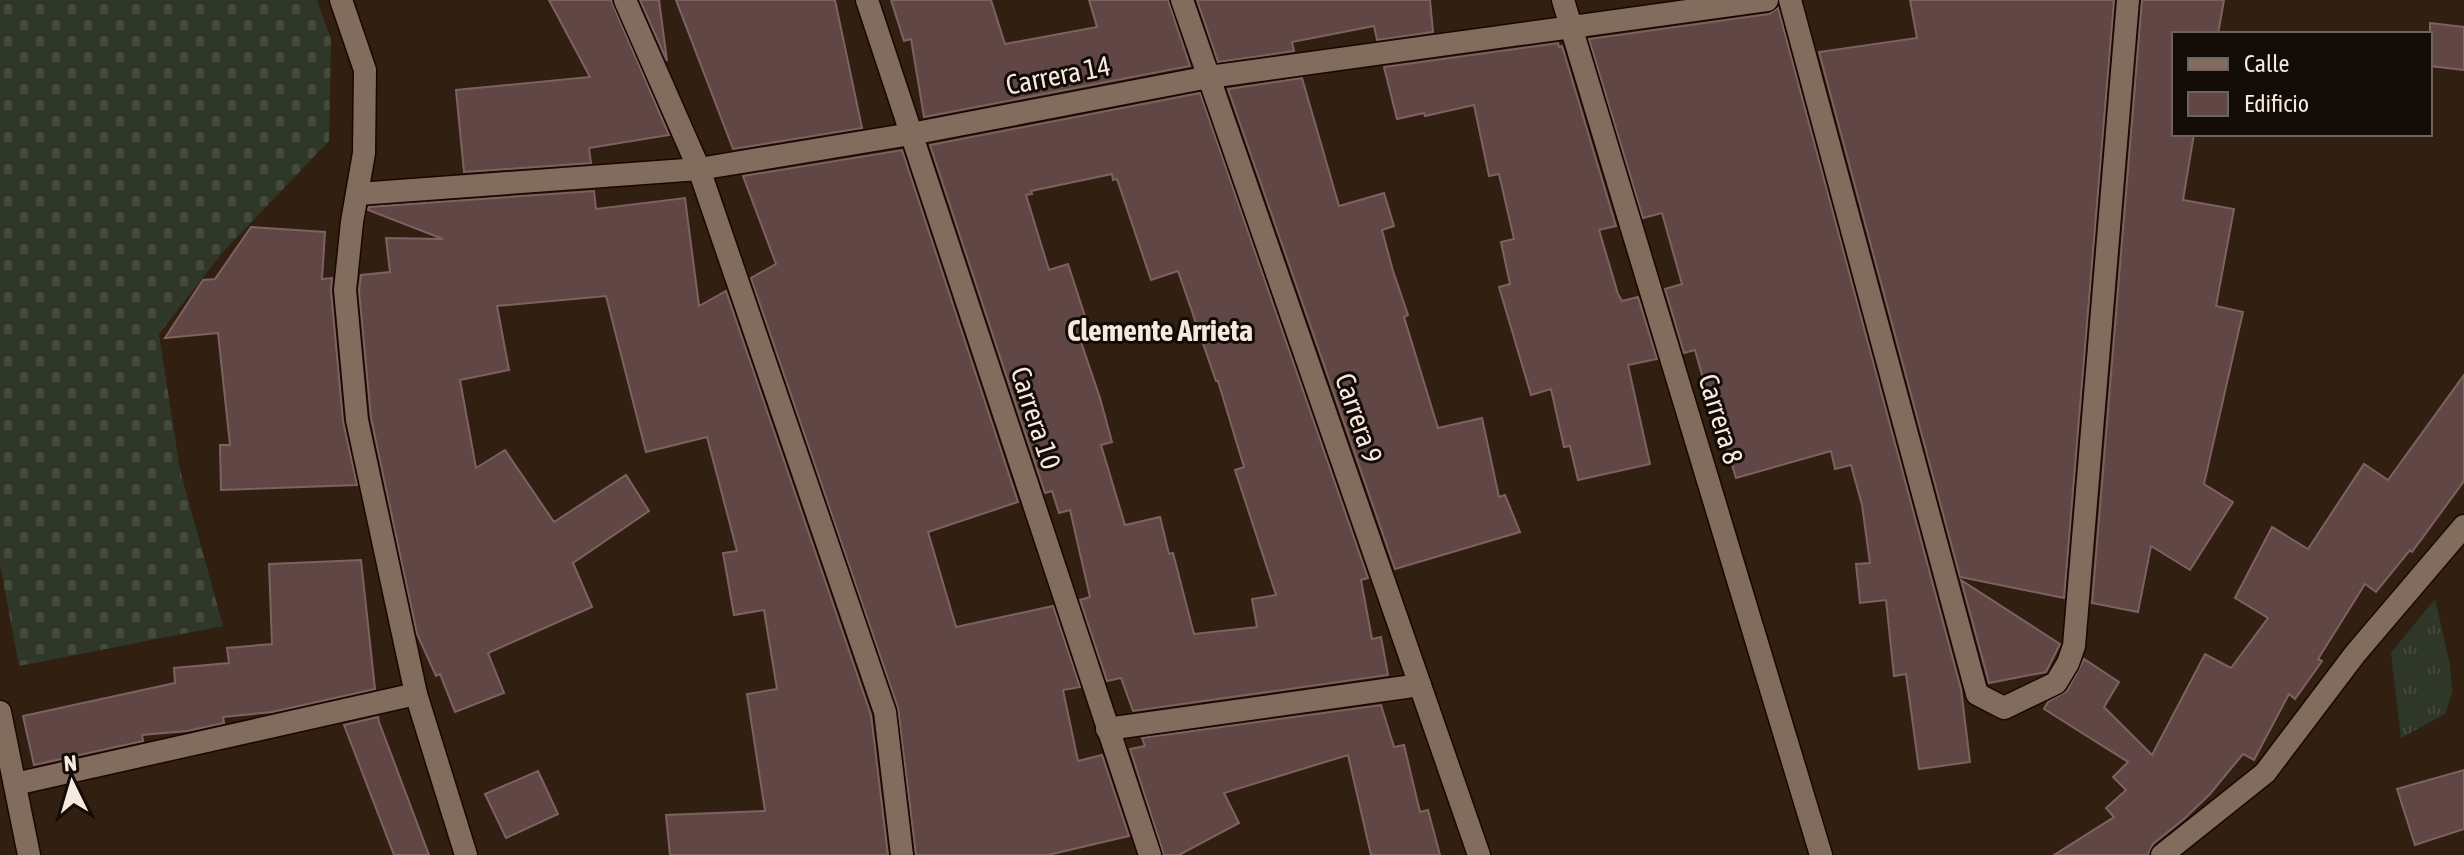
<svg xmlns="http://www.w3.org/2000/svg" width="2464" height="855" font-family="'Asap Condensed',sans-serif">
	<defs>
		<pattern id="grass-tufts" width="24" height="20" patternUnits="userSpaceOnUse" patternTransform="scale(2)"><rect width="24" height="20" fill="#2f3828"/><path d="M3 7l-1-3M5 7V3M7 7l1-3M15 17l-1-3M17 17v-4M19 17l1-3" fill="none" stroke="#444b3d"/></pattern>
		<pattern id="cemetery-stones" width="16" height="16" patternUnits="userSpaceOnUse" patternTransform="scale(2)"><rect width="16" height="16" fill="#2f3828"/><path d="M2 7V4a2 2 0 0 1 4 0v3zM10 15v-3a2 2 0 0 1 4 0v3z" fill="#444b3d"/></pattern>
	</defs>
	<rect width="100%" height="100%" fill="#311f12"/>
	<polygon fill="url(#grass-tufts)" points="2435,599 2450,665 2452,693 2445,714 2401,738 2391,653"/>
	<polygon fill="url(#cemetery-stones)" points="0,0 317,0 331,39 329,141 222,253 159,334 180,470 223,626 19,666 0,565"/>
	<g fill="#604645" stroke="#7e6261" stroke-width="2" fill-rule="evenodd">
		<polygon points="549,0 611,0 669,135 589,148 591,163 464,172 456,90 590,77"/>
		<polygon points="640,0 659,0 667,61"/>
		<polygon points="676,0 835,0 862,128 733,149"/>
		<polygon points="891,0 991,0 1005,44 1097,27 1089,0 1168,0 1190,66 924,117 911,39 904,41"/>
		<polygon points="1197,0 1430,0 1433,32 1377,40 1374,26 1292,42 1294,51 1218,62"/>
		<polygon points="1910,0 2114,0 2064,598 1960,577 1819,52 1917,38"/>
		<polygon points="2142,0 2224,0 2218,34 2174,34 2174,134 2194,134 2183,200 2234,209 2216,306 2243,312 2204,484 2233,502 2190,570 2151,546 2138,612 2092,603"/>
		<polygon points="1778,8 1961,689 1970,762 1919,769 1906,674 1894,676 1886,600 1860,603 1856,564 1870,563 1862,505 1851,465 1835,469 1831,451 1736,478 1724,438 1720,439 1695,350 1684,353 1665,289 1682,284 1662,213 1643,218 1589,39 1769,14"/>
		<polygon points="2430,23 2464,27 2464,70 2430,66"/>
		<polygon points="1558,43 1559,47 1562,46 1616,226 1599,230 1618,294 1622,301 1638,297 1657,359 1628,365 1650,464 1578,480 1570,446 1564,447 1551,389 1531,395 1499,287 1510,284 1501,242 1514,239 1499,174 1489,176 1474,105 1425,116 1424,113 1397,119 1384,67"/>
		<polygon points="1302,78 1339,206 1384,193 1394,226 1382,230 1393,271 1408,315 1404,317 1438,428 1482,418 1499,497 1505,495 1520,532 1395,569 1228,89"/>
		<path d="M1200 93 1368 578 1361 580 1372 639 1381 637 1388 675 1133 711 1121 678 1107 681 1080 600 1090 597 1070 510 1059 513 1052 491 1045 493 930 145ZM1112 174 1113 180 1117 179 1151 280 1178 271 1216 381H1218L1244 467 1235 470 1276 595 1252 599 1257 627 1194 634 1173 553 1169 554 1160 517 1125 525 1101 445 1112 442 1100 398 1081 342 1092 338 1068 264 1049 270 1026 195 1032 194 1031 191Z"/>
		<polygon points="902,150 1018,502 928,532 956,627 1053,606 1080,687 1063,690 1078,761 1102,755 1129,836 1048,855 916,855 898,708 751,278 776,264 743,176"/>
		<polygon points="594,191 596,209 685,198 699,306 726,291 871,715 888,855 670,855 666,815 765,811 747,694 777,689 764,610 734,615 723,553 737,551 707,437 646,452 606,296 497,306 509,370 460,380 476,468 505,450 554,522 626,475 649,511 573,563 592,607 488,653 504,693 455,712 440,674 436,676 417,634 371,418 359,290 361,275 390,272 386,238 443,239 368,210 369,207"/>
		<polygon points="251,227 325,232 322,279 332,278 331,291 343,421 357,485 221,490 220,445 230,445 218,333 165,338 203,280 215,279"/>
		<polygon points="2464,375 2464,481 2412,552 2410,550 2376,592 2365,584 2318,659 2322,661 2295,699 2289,694 2254,760 2243,754 2210,794 2184,819 2153,844 2148,855 2054,855 2114,817 2106,808 2126,790 2113,777 2128,762 2044,709 2048,702 2067,691 2084,659 2119,682 2104,707 2152,755 2205,654 2231,668 2268,618 2235,598 2272,527 2308,549 2364,464 2388,480"/>
		<polygon points="361,560 375,689 272,712 223,717 224,723 187,731 142,735 143,741 34,765 23,716 175,683 174,668 229,663 227,648 272,644 269,564"/>
		<polygon points="1961,580 2060,644 2046,672 1989,683"/>
		<polygon points="1381,705 1394,747 1404,745 1420,812 1428,810 1440,855 1371,855 1348,755 1224,793 1239,823 1179,855 1164,855 1130,749 1145,746 1142,738"/>
		<polygon points="378,717 379,722 429,855 394,855 344,725"/>
		<polygon points="2464,770 2464,829 2415,845 2397,789"/>
		<polygon points="538,771 558,814 506,838 485,794"/>
	</g>
	<g fill="none" stroke-linecap="round" stroke-linejoin="round">
		<g stroke="#180801" stroke-width="25">
			<g id="minor">
				<polyline points="341,0 365,70 364,153 352,222 345,290 357,420 416,694 466,855"/>
				<polyline points="625,0 699,169 885,712 902,855"/>
				<polyline points="867,0 1150,855"/>
				<polyline points="1182,0 1479,855"/>
				<polyline points="1563,0 1821,855"/>
				<polyline points="1790,0 1977,694 2004,708 2056,683 2068,663 2074,646 2128,0"/>
				<polyline points="358,194 699,169 911,134 1209,77 1767,0"/>
				<polyline points="0,712 29,855"/>
				<polyline points="1107,729 1420,685"/>
				<polyline points="15,784 416,694"/>
				<polyline points="2162,855 2265,773 2355,654 2464,526"/>
			</g>
		</g>
		<use href="#minor" stroke="#826c5d" stroke-width="22"/>
	</g>
	<g text-anchor="middle" stroke-width="6" stroke-linejoin="round" paint-order="stroke">
		<g font-size="28" fill="#f6e9e0" stroke="#130b06">
			<text transform="translate(1058 75) rotate(-11)" y="10">Carrera 14</text>
			<text transform="translate(1036 418) rotate(72)" y="10">Carrera 10</text>
			<text transform="translate(1359 418) rotate(71)" y="10">Carrera 9</text>
			<text transform="translate(1721 419) rotate(73)" y="10">Carrera 8</text>
		</g>
		<g font-size="30" font-weight="bold" fill="#f6e9e0" stroke="#130b06">
			<text x="1160" y="341">Clemente Arrieta</text>
		</g>
	</g>
	<rect x="2172" y="32" width="260" height="104" fill="#130b06" stroke="#6e645d" stroke-width="2"/>
	<rect x="2188" y="58" width="40" height="12" fill="#826c5d" stroke="#6e645d" stroke-width="2"/>
	<text x="2244" y="72" font-size="24" fill="#f6e9e0">Calle</text>
	<rect x="2188" y="92" width="40" height="24" fill="#604645" stroke="#6e645d" stroke-width="2"/>
	<text x="2244" y="112" font-size="24" fill="#f6e9e0">Edificio</text>
	<g transform="translate(72 783) rotate(355)" stroke="#130b06" stroke-width="6" paint-order="stroke">
	<path d="M0-6L14 30L0 20L-14 30Z" fill="#f6e9e0"/>
	<text y="-12" font-size="22" font-weight="bold" text-anchor="middle" fill="#f6e9e0">N</text>
	</g>
</svg>
